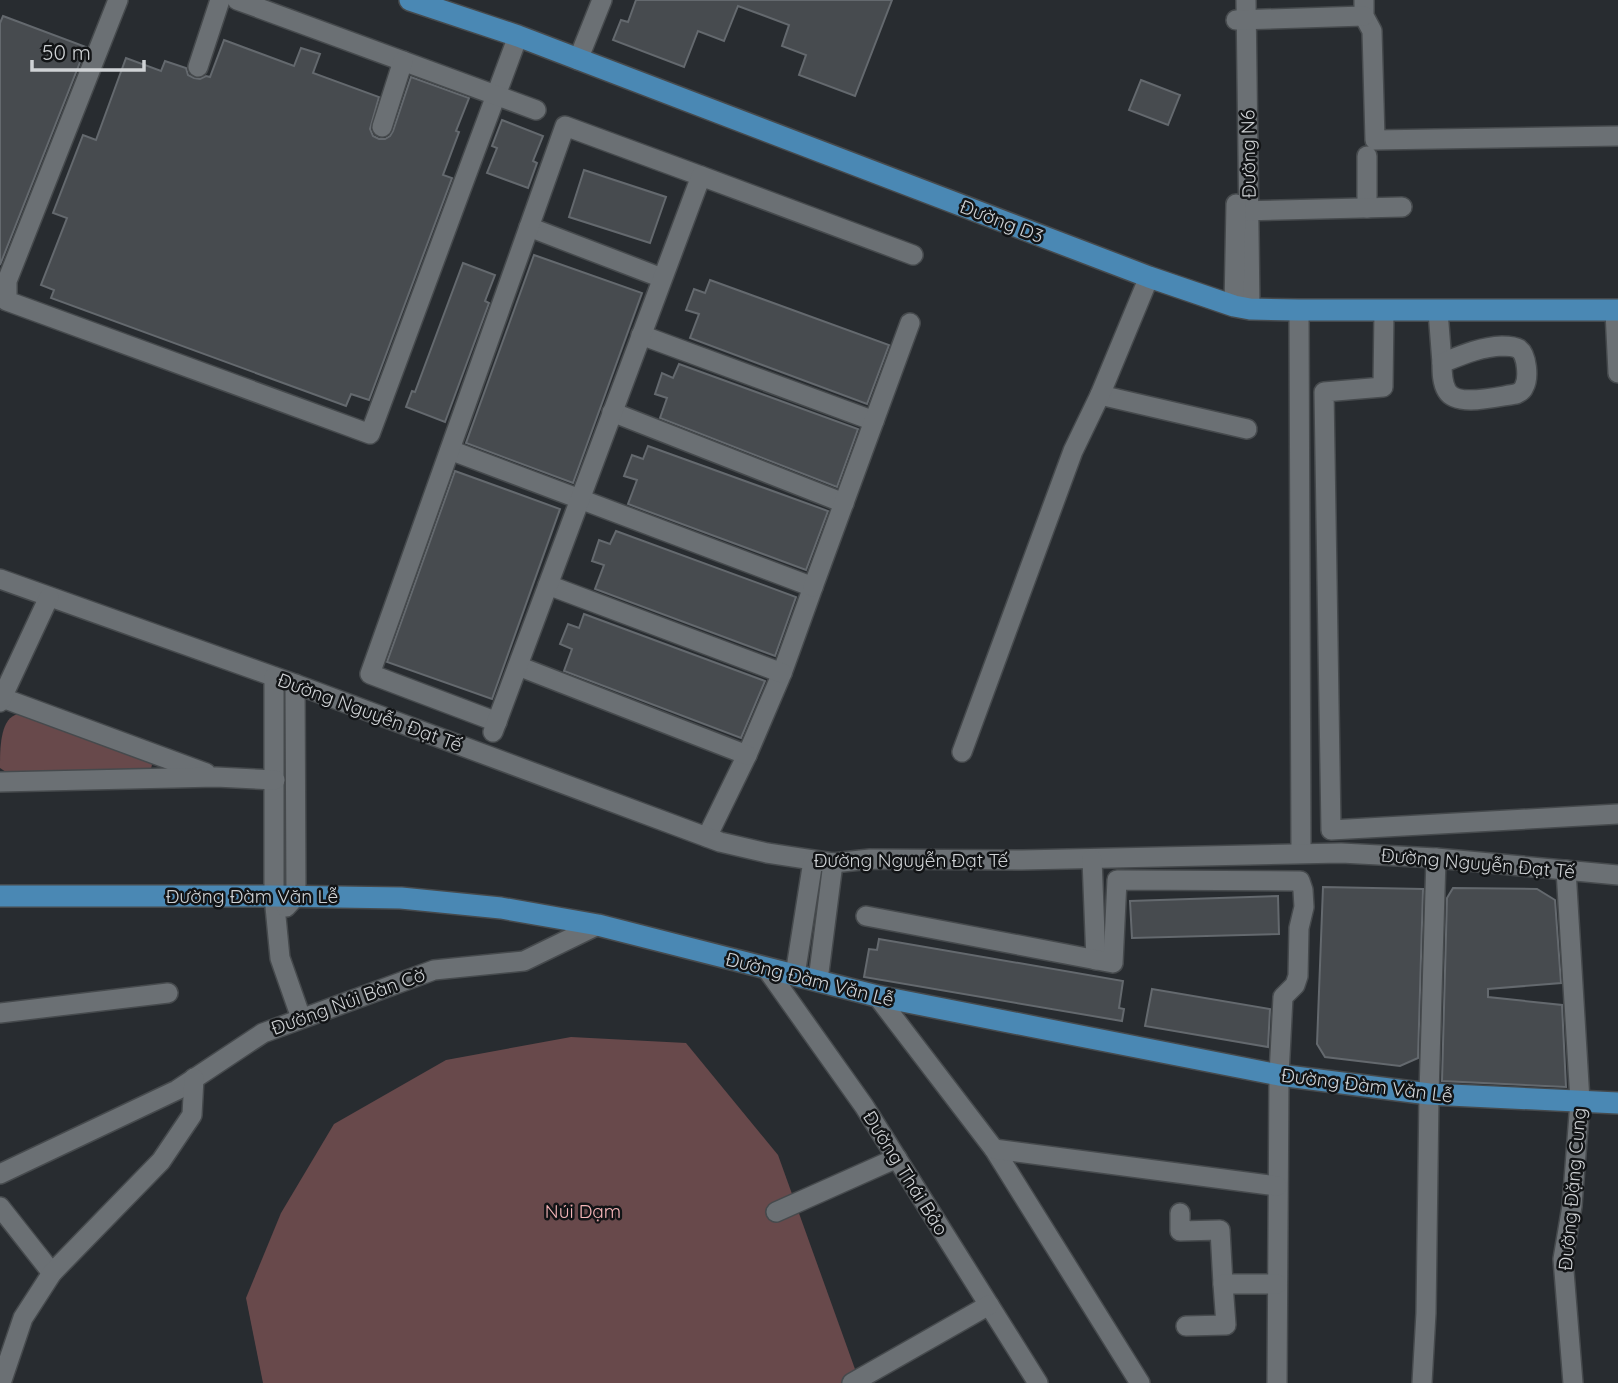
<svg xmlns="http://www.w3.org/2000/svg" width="1618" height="1383" font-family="Quicksand,sans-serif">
	<rect width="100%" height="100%" fill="#282c30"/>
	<g fill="#68494b">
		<path d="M18 714 151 761 152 765 150 772H6L0 768C0 748 0 718 18 714Z"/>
		<polygon points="571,1037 686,1043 778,1155 860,1383 263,1383 246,1298 281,1213 334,1124 446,1060"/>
	</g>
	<g fill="#474b4f" stroke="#64696e" stroke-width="2">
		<polygon points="636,0 892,0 855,96 799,75 806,55 782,46 789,25 738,6 724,41 698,31 684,67 613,40 621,20 628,22"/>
		<polygon points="3,16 86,47 0,265 0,23"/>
		<polygon points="224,40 294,66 301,48 320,54 313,73 379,97 370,129 373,136 379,139 385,139 390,136 393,131 411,77 469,98 456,131 459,132 443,175 452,178 369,400 351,394 346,406 51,298 54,290 41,285 67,218 53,213 83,135 96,140 126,58 161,71 165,61 186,68 188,75 194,78 200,79 206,76 210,77"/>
		<polygon points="1141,80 1180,95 1168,125 1129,110"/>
		<polygon points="502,120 543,136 533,161 537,163 528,188 487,173 497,148 492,146"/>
		<polygon points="584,170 666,197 650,243 569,217"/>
		<polygon points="534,255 642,293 573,483 466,443"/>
		<polygon points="463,263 495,275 485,301 489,303 445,422 406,407 412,391 415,392"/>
		<polygon points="710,280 889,345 867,404 690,338 699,314 686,310 694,289 705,293"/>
		<polygon points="679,364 858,429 837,487 660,418 667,398 655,394 662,373 673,378"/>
		<polygon points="648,446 828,511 806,570 628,504 637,480 624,476 632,455 643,459"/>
		<polygon points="455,471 560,509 492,699 387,662"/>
		<polygon points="616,531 796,597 775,656 595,589 604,565 592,561 599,540 610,544"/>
		<polygon points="584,614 765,681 741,738 564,671 572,649 560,644 568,624 579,628"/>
		<polygon points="1323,887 1423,889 1418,1058 1400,1066 1325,1057 1317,1044"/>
		<polygon points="1453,888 1537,889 1555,900 1561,983 1488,989 1488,997 1562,1005 1566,1087 1442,1081 1447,898"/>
		<polygon points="1278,896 1279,934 1132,938 1130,901"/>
		<polygon points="879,939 1123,981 1119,1008 1124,1009 1122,1021 864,977 869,949 877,950"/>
		<polygon points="1152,989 1270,1009 1268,1047 1145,1026"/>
	</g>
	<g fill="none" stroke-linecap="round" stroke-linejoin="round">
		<g stroke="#464a4d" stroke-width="22">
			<g id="minor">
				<polyline points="118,0 7,281 7,301 370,434 518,36"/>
				<polyline points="237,0 536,110"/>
				<polyline points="1246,0 1250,309"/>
				<polyline points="1364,0 1364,16 1372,31 1375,140 1618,136"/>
				<polyline points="1236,20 1364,16"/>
				<polyline points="578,60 602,0"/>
				<polyline points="198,67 220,0"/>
				<polyline points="382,127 403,61"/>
				<polyline points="1367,156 1367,208"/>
				<polyline points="1237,211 1402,207"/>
				<polyline points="529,227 662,278"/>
				<polyline points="1234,306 1236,204"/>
				<polyline points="1299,310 1301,853"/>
				<polyline points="1384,311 1383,387 1324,392 1331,830 1618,814"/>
				<polyline points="1438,311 1442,363"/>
				<polyline points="1615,311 1618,373"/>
				<polyline points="641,335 874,421"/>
				<path d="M1502 346C1508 346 1514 346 1519 349 1527 355 1529 378 1524 387 1522 392 1521 391 1516 394 1499 396 1457 408 1447 391 1442 383 1442 372 1442 363 1462 355 1480 347 1502 346Z"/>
				<polyline points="1100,395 1247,429"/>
				<polyline points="612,412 844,503"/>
				<polyline points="450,450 813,587 782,673 747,755 707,837"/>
				<polyline points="0,579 295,684 720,842 767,853 833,863 870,859 1022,860 1341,853 1436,858 1618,875"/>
				<polyline points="548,585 782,673"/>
				<polyline points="813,587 910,323"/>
				<polyline points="518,666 747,755"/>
				<polyline points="274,677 274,896 280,958 301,1018"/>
				<polyline points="0,697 206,773"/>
				<polyline points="0,702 49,597"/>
				<polyline points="497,722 370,674 565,126 701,176"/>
				<polyline points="493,732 701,176 913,255"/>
				<polyline points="962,752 1073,451 1100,395 1149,277"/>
				<polyline points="0,782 216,777 275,780"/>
				<polyline points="1092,859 1096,960"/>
				<polyline points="1566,870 1580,1101 1572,1206 1563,1259 1573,1383"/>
				<polyline points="286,907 296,896 295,684"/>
				<polyline points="866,916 1113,963 1117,880 1300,881 1303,890 1304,907 1299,928 1298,976 1295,985 1283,997 1279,1075 1277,1383"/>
				<polyline points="766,968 864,1106 1038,1383"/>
				<polyline points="795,975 813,861"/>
				<polyline points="818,980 833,863"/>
				<polyline points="877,996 994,1149 1140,1383"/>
				<polyline points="0,1013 168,993"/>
				<polyline points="994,1149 1277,1186"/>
				<polyline points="0,1174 177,1090 263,1033 434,970 524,961 598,925"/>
				<polyline points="0,1207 52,1273"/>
				<polyline points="776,1212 897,1158"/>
				<polyline points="1180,1213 1180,1231 1220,1230 1223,1284"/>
				<polyline points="1186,1326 1226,1325 1223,1284 1277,1284"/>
				<polyline points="1,1383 23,1318 52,1273 161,1161 192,1115 194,1078"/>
				<polyline points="852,1383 989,1305"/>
				<polyline points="1422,1383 1426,1313 1429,1094 1436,858"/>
			</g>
		</g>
		<g stroke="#464a4d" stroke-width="24">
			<g id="major">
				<polyline points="410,0 518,36 1149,277 1234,306 1250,309 1299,310 1618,310"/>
				<polyline points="0,896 274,896 401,898 501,908 598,925 877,996 1279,1075 1429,1094 1618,1103"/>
			</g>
		</g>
		<use href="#minor" stroke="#6b7074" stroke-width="19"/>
		<use href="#major" stroke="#4a88b4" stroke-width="21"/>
	</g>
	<g text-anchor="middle" stroke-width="5" stroke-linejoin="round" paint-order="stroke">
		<g font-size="19" fill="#cfd2d5" stroke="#121416">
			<text transform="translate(1248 154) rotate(-91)" y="7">Đường N6</text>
			<text transform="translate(1002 221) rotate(21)" y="7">Đường D3</text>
			<text transform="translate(370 712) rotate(20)" y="7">Đường Nguyễn Đạt Tế</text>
			<text x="911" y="867">Đường Nguyễn Đạt Tế</text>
			<text transform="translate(1478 863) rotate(5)" y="7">Đường Nguyễn Đạt Tế</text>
			<text x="252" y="903">Đường Đàm Văn Lễ</text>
			<text transform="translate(810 979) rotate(14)" y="7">Đường Đàm Văn Lễ</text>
			<text transform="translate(348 1001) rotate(-20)" y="7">Đường Núi Bàn Cờ</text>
			<text transform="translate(1367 1085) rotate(7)" y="7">Đường Đàm Văn Lễ</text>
			<text transform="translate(906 1173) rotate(58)" y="7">Đường Thái Bảo</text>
			<text transform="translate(1572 1189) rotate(-85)" y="7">Đường Đặng Cung</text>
		</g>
		<g font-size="19" fill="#f5b5b8" stroke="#121416">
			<text x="583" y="1218">Núi Dạm</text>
		</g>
	</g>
	<path d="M32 60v10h112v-10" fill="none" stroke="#cfd2d5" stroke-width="3.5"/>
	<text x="42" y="60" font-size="21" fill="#cfd2d5" stroke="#121416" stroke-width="5" paint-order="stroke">50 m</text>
</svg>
